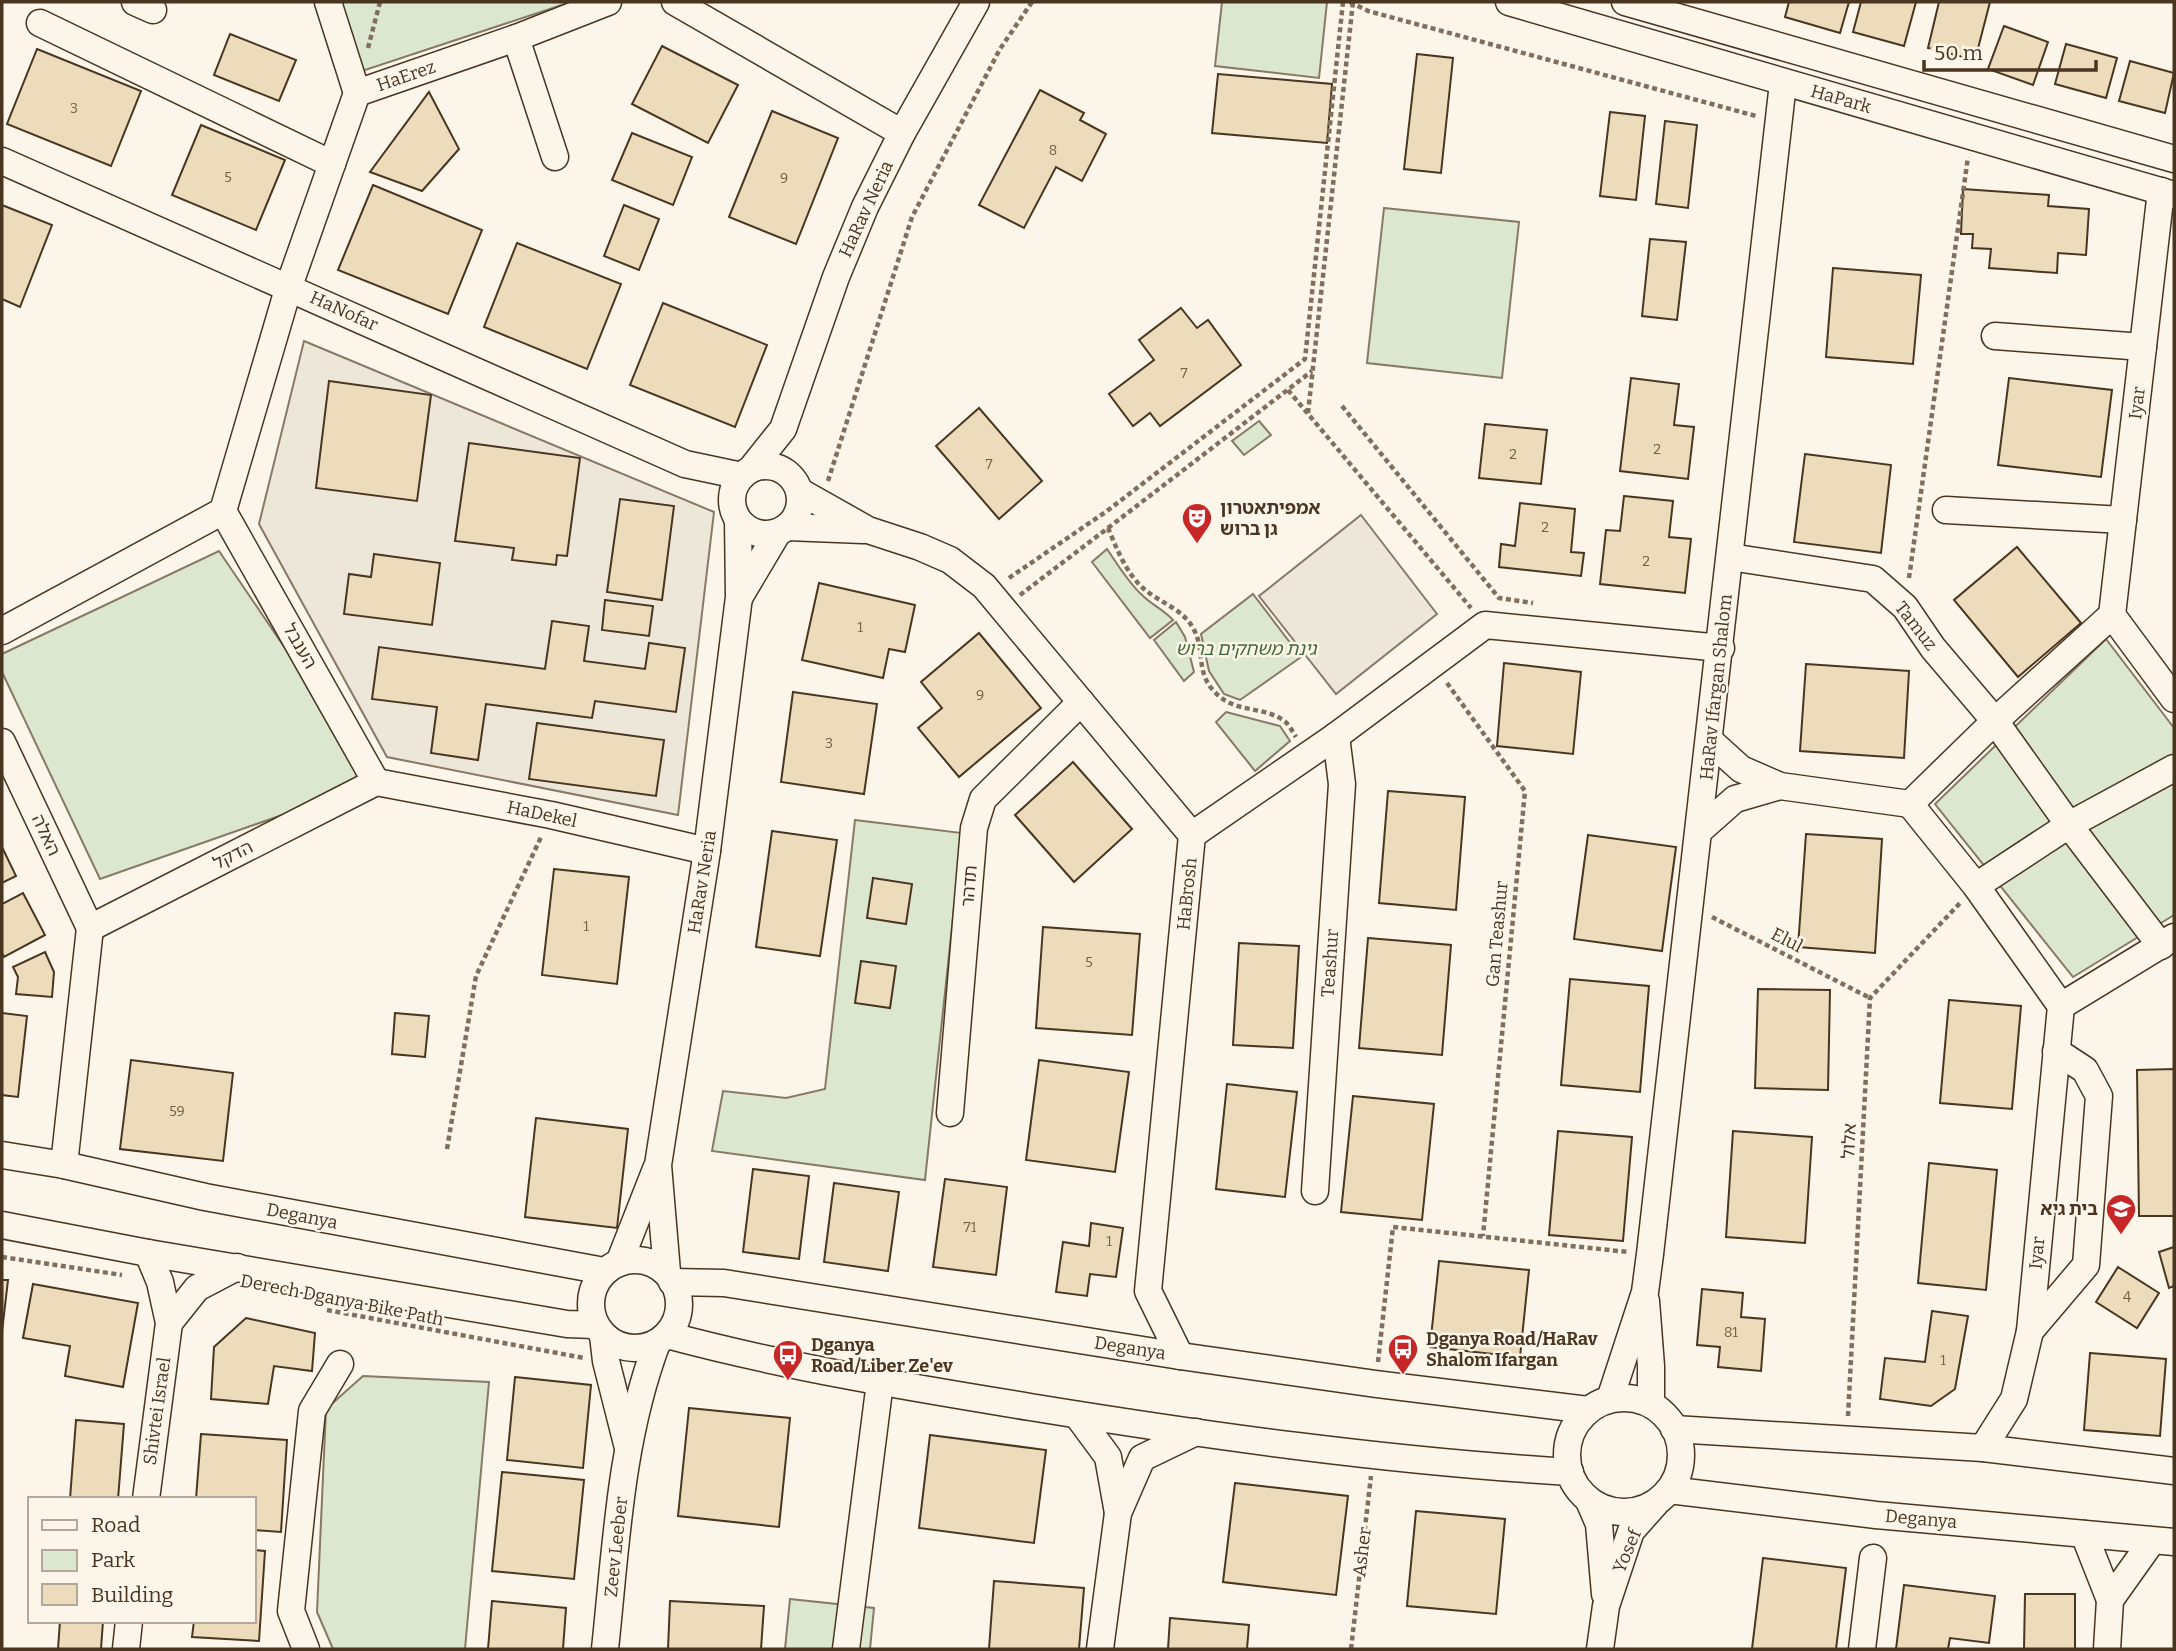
<svg xmlns="http://www.w3.org/2000/svg" width="2176" height="1651" font-family="Bitter,'Noto Sans Hebrew',serif">
	<rect width="100%" height="100%" fill="#fbf6e9"/>
	<g fill="#dce7d0" stroke="#887966" stroke-width="2">
		<polygon points="340,2 571,2 362,71"/>
		<polygon points="1222,2 1327,2 1319,78 1215,66"/>
		<polygon points="1384,208 1519,222 1502,378 1367,363"/>
		<polygon points="1259,421 1271,435 1244,455 1232,441"/>
		<path d="M1107 549C1118 565 1128 582 1142 595 1152 605 1164 610 1173 620L1150 638 1092 562Z"/>
		<polygon points="219,551 376,782 100,879 2,672 2,654"/>
		<polygon points="1253,594 1301,657 1240,700 1224,694 1209,671 1201,634"/>
		<polygon points="1176,622 1185,637 1194,672 1184,681 1154,640"/>
		<polygon points="2106,639 2174,728 2174,915 2073,977 1935,804"/>
		<polygon points="1226,712 1280,726 1290,741 1255,771 1216,722"/>
		<polygon points="855,820 962,833 925,1180 712,1151 723,1091 786,1098 825,1089"/>
		<polygon points="363,1376 489,1382 465,1649 333,1649 317,1612 326,1409"/>
		<polygon points="790,1599 874,1608 870,1649 785,1649"/>
	</g>
	<g fill="#ede7d9" stroke="#887966" stroke-width="2">
		<polygon points="304,341 714,512 678,815 387,757 259,524"/>
		<polygon points="1361,515 1437,614 1336,694 1259,596"/>
	</g>
	<g fill="#ecdcbc" stroke="#4a3520" stroke-width="2">
		<polygon points="1789,2 1849,2 1840,33 1785,17"/>
		<polygon points="1861,2 1916,2 1904,46 1853,32"/>
		<polygon points="1939,2 1990,2 1975,60 1928,48"/>
		<polygon points="2004,26 2048,42 2033,85 1988,69"/>
		<polygon points="230,34 296,60 279,101 214,75"/>
		<polygon points="2066,44 2117,58 2106,98 2055,84"/>
		<polygon points="662,46 738,85 708,143 632,104"/>
		<polygon points="37,49 141,91 111,166 7,124"/>
		<polygon points="1417,54 1453,58 1441,173 1404,169"/>
		<polygon points="2130,61 2174,73 2165,113 2119,101"/>
		<polygon points="1218,74 1332,84 1327,143 1212,133"/>
		<polygon points="1040,90 1084,113 1080,120 1106,134 1082,181 1056,167 1024,228 979,205"/>
		<polygon points="429,92 459,149 422,191 370,172"/>
		<polygon points="772,111 838,138 796,244 729,217"/>
		<polygon points="1610,112 1645,116 1636,200 1600,196"/>
		<polygon points="1665,121 1697,125 1688,208 1656,204"/>
		<polygon points="201,125 285,160 256,230 172,195"/>
		<polygon points="632,133 692,157 673,205 612,180"/>
		<polygon points="373,185 482,230 448,314 338,270"/>
		<polygon points="1963,189 2049,195 2048,206 2089,209 2086,255 2058,253 2057,273 1989,268 1991,249 1972,248 1973,234 1961,234"/>
		<polygon points="2,205 52,225 20,307 2,299"/>
		<polygon points="624,205 659,219 639,270 604,256"/>
		<polygon points="1650,239 1686,242 1677,320 1642,316"/>
		<polygon points="517,243 621,284 587,369 484,327"/>
		<polygon points="1833,268 1921,275 1913,364 1826,357"/>
		<polygon points="663,303 767,345 735,427 630,385"/>
		<polygon points="1181,308 1197,328 1208,320 1241,365 1160,426 1150,413 1133,426 1109,394 1154,360 1139,340"/>
		<polygon points="1631,378 1679,384 1674,425 1694,427 1688,479 1620,471"/>
		<polygon points="2009,378 2112,390 2101,477 1998,465"/>
		<polygon points="329,381 431,395 417,501 316,488"/>
		<polygon points="979,408 1042,481 999,519 936,446"/>
		<polygon points="1485,424 1547,430 1541,484 1479,478"/>
		<polygon points="469,443 580,458 567,556 557,555 556,565 512,560 514,548 455,541"/>
		<polygon points="1805,454 1891,465 1881,553 1794,542"/>
		<polygon points="1624,496 1673,501 1669,537 1691,539 1685,593 1600,584 1606,530 1620,531"/>
		<polygon points="620,499 674,506 662,600 607,592"/>
		<polygon points="1520,503 1575,509 1571,552 1584,553 1581,576 1499,567 1501,544 1515,546"/>
		<polygon points="2017,547 2081,623 2018,677 1954,600"/>
		<polygon points="374,554 440,563 432,625 344,614 349,574 371,577"/>
		<polygon points="819,583 915,605 905,652 889,649 883,678 802,660"/>
		<polygon points="605,600 653,606 649,636 602,630"/>
		<polygon points="552,621 589,626 584,661 645,669 649,643 685,648 676,712 595,701 592,718 486,704 478,760 431,753 437,707 372,699 379,647 545,669"/>
		<polygon points="979,633 1041,708 959,777 918,728 942,708 921,682"/>
		<polygon points="1504,663 1581,672 1573,754 1497,746"/>
		<polygon points="1806,664 1909,671 1904,758 1800,751"/>
		<polygon points="793,692 877,704 864,794 781,782"/>
		<polygon points="537,723 664,740 656,796 529,779"/>
		<polygon points="1073,762 1132,829 1074,882 1015,815"/>
		<polygon points="1388,791 1465,797 1456,910 1379,903"/>
		<polygon points="772,831 837,840 820,956 756,947"/>
		<polygon points="1806,834 1882,839 1875,953 1798,947"/>
		<polygon points="1588,835 1676,847 1662,951 1574,939"/>
		<polygon points="2,847 16,876 2,883"/>
		<polygon points="554,869 629,877 617,984 542,975"/>
		<polygon points="873,878 912,884 906,924 867,918"/>
		<polygon points="23,893 45,935 4,957 2,953 2,904"/>
		<polygon points="1043,927 1140,934 1132,1035 1036,1028"/>
		<polygon points="1368,938 1451,945 1442,1055 1359,1048"/>
		<polygon points="1239,943 1299,946 1293,1048 1233,1045"/>
		<polygon points="45,952 54,972 52,997 16,994 18,977 13,967"/>
		<polygon points="861,961 896,966 890,1008 855,1003"/>
		<polygon points="1570,979 1649,986 1640,1092 1561,1085"/>
		<polygon points="1758,989 1830,990 1828,1090 1755,1088"/>
		<polygon points="1949,1000 2021,1006 2012,1109 1940,1103"/>
		<polygon points="2,1013 27,1016 18,1097 2,1095"/>
		<polygon points="395,1013 429,1016 425,1057 392,1054"/>
		<polygon points="131,1060 233,1073 223,1161 120,1149"/>
		<polygon points="1039,1060 1129,1072 1115,1172 1026,1160"/>
		<polygon points="2174,1069 2174,1216 2139,1216 2137,1070"/>
		<polygon points="1227,1084 1297,1092 1285,1197 1216,1189"/>
		<polygon points="1353,1096 1434,1104 1422,1220 1341,1212"/>
		<polygon points="536,1118 628,1129 617,1228 525,1217"/>
		<polygon points="1558,1131 1632,1137 1623,1241 1549,1235"/>
		<polygon points="1733,1131 1812,1137 1805,1243 1726,1237"/>
		<polygon points="1929,1163 1997,1170 1986,1290 1918,1283"/>
		<polygon points="753,1169 809,1176 799,1259 743,1252"/>
		<polygon points="945,1179 1007,1187 996,1275 933,1267"/>
		<polygon points="834,1183 899,1192 888,1271 824,1262"/>
		<polygon points="1091,1223 1123,1228 1116,1277 1090,1274 1087,1296 1056,1292 1063,1242 1089,1246"/>
		<polygon points="2174,1247 2174,1286 2169,1288 2159,1252"/>
		<polygon points="1439,1261 1529,1270 1520,1357 1430,1347"/>
		<polygon points="2118,1267 2159,1293 2137,1328 2096,1302"/>
		<polygon points="2,1280 8,1280 2,1332"/>
		<polygon points="33,1284 138,1303 123,1387 65,1376 70,1346 23,1338"/>
		<polygon points="1702,1289 1743,1293 1741,1317 1765,1319 1761,1371 1718,1367 1720,1347 1697,1345"/>
		<polygon points="1932,1311 1968,1316 1955,1389 1931,1406 1880,1399 1885,1358 1925,1362"/>
		<polygon points="246,1318 315,1333 312,1371 274,1366 268,1404 211,1399 214,1347"/>
		<polygon points="2090,1353 2166,1359 2160,1436 2084,1430"/>
		<polygon points="515,1377 591,1385 583,1468 507,1460"/>
		<polygon points="689,1408 790,1418 779,1527 678,1516"/>
		<polygon points="76,1420 124,1424 118,1499 70,1499"/>
		<polygon points="201,1434 287,1440 281,1532 254,1530 254,1499 196,1499"/>
		<polygon points="930,1435 1046,1450 1034,1543 919,1528"/>
		<polygon points="502,1472 584,1480 574,1579 492,1571"/>
		<polygon points="1235,1483 1348,1496 1336,1595 1223,1582"/>
		<polygon points="1416,1511 1505,1519 1496,1614 1407,1606"/>
		<polygon points="254,1550 265,1551 259,1641 192,1637 194,1621 254,1621"/>
		<polygon points="1763,1558 1846,1568 1836,1649 1752,1649"/>
		<polygon points="994,1581 1084,1588 1079,1649 989,1649"/>
		<polygon points="1904,1585 1995,1596 1989,1643 1950,1638 1948,1649 1896,1649"/>
		<polygon points="2025,1594 2075,1594 2075,1649 2024,1649"/>
		<polygon points="492,1601 566,1608 563,1649 488,1649"/>
		<polygon points="670,1601 764,1606 761,1649 668,1649"/>
		<polygon points="1170,1618 1249,1625 1247,1649 1168,1649"/>
		<polygon points="60,1621 103,1621 101,1649 58,1649"/>
	</g>
	<g fill="none" stroke-linecap="round" stroke-linejoin="round">
		<g stroke="#4a3520" stroke-width="29">
			<g id="minor">
				<polyline points="135,2 153,10"/>
				<polyline points="328,2 357,93"/>
				<polyline points="675,2 902,133"/>
				<polyline points="1509,2 2174,195"/>
				<polyline points="1625,2 2174,159"/>
				<polyline points="40,23 332,164"/>
				<polyline points="516,38 555,157"/>
				<polyline points="357,93 516,38 608,2"/>
				<polyline points="2,161 685,464 742,476"/>
				<polyline points="1995,336 2143,347"/>
				<circle cx="766" cy="500" r="34"/>
				<polyline points="751,469 783,429 836,277 865,207 902,133 976,2"/>
				<polyline points="799,491 868,530 920,547 950,560 984,586 1192,835"/>
				<polyline points="1946,510 2123,520"/>
				<polyline points="223,511 376,782"/>
				<polyline points="787,527 863,530"/>
				<polyline points="1730,557 1873,579 1905,607 1933,648 1995,721 2069,825 2161,946"/>
				<polyline points="740,596 778,532"/>
				<polyline points="2112,615 2174,699"/>
				<polyline points="2,631 223,511 289,286 357,93"/>
				<polyline points="1710,741 1741,769 1780,786 1910,804"/>
				<polyline points="2,742 90,928"/>
				<polyline points="1700,830 1735,799 1780,786"/>
				<polyline points="1192,835 1336,736 1485,625 1721,648"/>
				<polyline points="1976,886 2069,825 2174,768"/>
				<polyline points="90,928 376,782 551,815 707,851"/>
				<polyline points="2061,1006 2174,937"/>
				<polyline points="950,1113 974,828 983,799 1081,702"/>
				<polyline points="2,1155 64,1165 205,1197 604,1271"/>
				<polyline points="64,1165 90,928"/>
				<polyline points="1315,1191 1342,784 1336,736"/>
				<polyline points="2,1225 148,1253 567,1324 595,1325"/>
				<circle cx="635" cy="1304" r="44"/>
				<polyline points="619,1263 656,1169"/>
				<polyline points="667,1272 658,1165 707,851 739,597 738,520"/>
				<polyline points="672,1282 724,1283 1180,1356 1376,1384 1588,1410"/>
				<polyline points="1646,1301 1651,1366 1651,1404"/>
				<polyline points="169,1323 197,1288 237,1267"/>
				<polyline points="2030,1331 2086,1265 2099,1096 2085,1070 2056,1051"/>
				<polyline points="603,1335 606,1361 627,1444"/>
				<path d="M667 1335C786 1367 908 1387 1030 1407 1208 1436 1389 1461 1570 1472"/>
				<polyline points="1180,1356 1148,1291 1192,835"/>
				<circle cx="1624" cy="1455" r="57"/>
				<polyline points="1610,1399 1645,1292 1650,1254 1783,83"/>
				<polyline points="1077,1415 1108,1457 1118,1513"/>
				<polyline points="1674,1429 1983,1448 2174,1471"/>
				<polyline points="1983,1448 2014,1399 2030,1331 2061,1006 1976,886 1910,804 1995,721 2112,615 2161,191"/>
				<polyline points="1669,1490 1876,1515 2174,1542"/>
				<polyline points="146,1499 169,1323 160,1282 148,1253"/>
				<polyline points="1589,1501 1599,1524 1605,1594"/>
				<polyline points="2084,1534 2110,1600 2152,1541"/>
				<polyline points="126,1649 129,1621"/>
				<polyline points="306,1649 291,1611 312,1411 340,1364"/>
				<path d="M605 1649C616 1547 620 1441 657 1343"/>
				<polyline points="846,1649 880,1382"/>
				<polyline points="1100,1649 1118,1513 1142,1458 1196,1432"/>
				<polyline points="1600,1649 1606,1606 1631,1531 1655,1504"/>
				<polyline points="1862,1649 1873,1558"/>
				<polyline points="2107,1649 2110,1600"/>
			</g>
		</g>
		<g stroke="#7f6f5c" stroke-width="4.5" stroke-dasharray="5 3.5" stroke-linecap="butt">
			<polyline points="1350,2 1368,11 1756,116"/>
			<polyline points="368,48 380,2"/>
			<polyline points="1288,390 1471,608"/>
			<polyline points="1342,406 1499,598 1533,603"/>
			<polyline points="1308,413 1353,2"/>
			<polyline points="828,481 912,217 1000,49 1032,2"/>
			<polyline points="1108,528 1312,371"/>
			<polyline points="1009,578 1107,511 1305,359 1343,2"/>
			<polyline points="1909,578 1968,157"/>
			<path d="M1020 595 1108 528C1117 549 1126 573 1143 588 1158 602 1182 608 1193 628 1207 652 1193 674 1219 696 1237 712 1264 707 1283 720 1289 724 1292 731 1296 737"/>
			<polyline points="1447,683 1525,791 1483,1236"/>
			<polyline points="1712,917 1870,998"/>
			<polyline points="447,1149 476,976 542,835"/>
			<polyline points="2,1257 122,1275"/>
			<polyline points="327,1310 584,1358"/>
			<polyline points="1378,1362 1393,1227 1628,1252"/>
			<polyline points="1848,1416 1870,998 1961,902"/>
			<polyline points="1351,1649 1371,1476"/>
		</g>
		<use href="#minor" stroke="#fbf6e9" stroke-width="26"/>
	</g>
	<defs>
		<g id="theatre-pin" transform="scale(1.575)"><path d="M0 17L-7.5 6A9.5 9.5 0 1 1 7.5 6Z" fill="#c62828" stroke="#fbf6e9"/><path d="M-5-5.5Q0-4 5-5.5V0Q5 5 0 6Q-5 5-5 0ZM-3.3-2.5H-1v1.5H-3.3ZM1-2.5H3.3v1.5H1ZM-2.8 1Q0 5.5 2.8 1Z" fill="#fff"/></g>
		<g id="school-pin" transform="scale(1.575)"><path d="M0 17L-7.5 6A9.5 9.5 0 1 1 7.5 6Z" fill="#c62828" stroke="#fbf6e9"/><path d="M0-5L7-2L0 1L-7-2ZM-4 1L0 2.5L4 1V4Q0 6-4 4Z" fill="#fff"/></g>
		<g id="bus-pin" transform="scale(1.575)"><path d="M0 17L-7.5 6A9.5 9.5 0 1 1 7.5 6Z" fill="#c62828" stroke="#fbf6e9"/><path d="M-5-6H5V4H4V6H2V4H-2V6H-4V4H-5ZM-3.5-4V0h7V-4ZM-3.5 1.2v1.5H-2V1.2ZM2 1.2v1.5H3.5V1.2Z" fill="#fff"/></g>
	</defs>
	<g fill-rule="evenodd">
		<use href="#theatre-pin" x="1197" y="518"/>
		<use href="#school-pin" x="2121" y="1209"/>
		<use href="#bus-pin" x="1403" y="1349"/>
		<use href="#bus-pin" x="788" y="1355"/>
	</g>
	<g text-anchor="middle" stroke-width="5" stroke-linejoin="round" paint-order="stroke">
		<g font-size="14" fill="#725f47">
			<text x="74" y="113">3</text>
			<text x="1053" y="155">8</text>
			<text x="228" y="182">5</text>
			<text x="784" y="183">9</text>
			<text x="1184" y="378">7</text>
			<text x="1657" y="454">2</text>
			<text x="1513" y="459">2</text>
			<text x="989" y="469">7</text>
			<text x="1545" y="532">2</text>
			<text x="1646" y="566">2</text>
			<text x="860" y="632">1</text>
			<text x="980" y="700">9</text>
			<text x="829" y="748">3</text>
			<text x="586" y="931">1</text>
			<text x="1089" y="967">5</text>
			<text x="177" y="1116">59</text>
			<text x="970" y="1232">71</text>
			<text x="1109" y="1246">1</text>
			<text x="2127" y="1302">4</text>
			<text x="1731" y="1337">81</text>
			<text x="1943" y="1365">1</text>
		</g>
		<g font-size="18" fill="#4a3520" stroke="#fbf6e9">
			<text transform="translate(406 76) rotate(-19)" y="6">HaErez</text>
			<text transform="translate(1841 99) rotate(16)" y="6">HaPark</text>
			<text transform="translate(866 209) rotate(-65)" y="6">HaRav Neria</text>
			<text transform="translate(344 311) rotate(24)" y="6">HaNofar</text>
			<text transform="translate(2137 403) rotate(-83)" y="6">Iyar</text>
			<text transform="translate(1916 626) rotate(52)" y="6">Tamuz</text>
			<text transform="translate(300 646) rotate(60)" y="6">הענבל</text>
			<text transform="translate(1716 687) rotate(-84)" y="6">HaRav Ifargan Shalom</text>
			<text transform="translate(542 814) rotate(12)" y="6">HaDekel</text>
			<text transform="translate(46 835) rotate(65)" y="6">האלה</text>
			<text transform="translate(233 855) rotate(-27)" y="6">הדקל</text>
			<text transform="translate(702 882) rotate(-81)" y="6">HaRav Neria</text>
			<text transform="translate(969 886) rotate(-85)" y="6">תדהר</text>
			<text transform="translate(1187 894) rotate(-84)" y="6">HaBrosh</text>
			<text transform="translate(1497 934) rotate(-85)" y="6">Gan Teashur</text>
			<text transform="translate(1787 940) rotate(27)" y="6">Elul</text>
			<text transform="translate(1330 963) rotate(-86)" y="6">Teashur</text>
			<text transform="translate(1849 1141) rotate(-87)" y="6">אלול</text>
			<text transform="translate(302 1216) rotate(11)" y="6">Deganya</text>
			<text transform="translate(2037 1253) rotate(-85)" y="6">Iyar</text>
			<text transform="translate(342 1300) rotate(11)" y="6">Derech Dganya Bike Path</text>
			<text transform="translate(1130 1348) rotate(9)" y="6">Deganya</text>
			<text transform="translate(157 1411) rotate(-82)" y="6">Shivtei Israel</text>
			<text transform="translate(1921 1519) rotate(5)" y="6">Deganya</text>
			<text transform="translate(616 1547) rotate(-84)" y="6">Zeev Leeber</text>
			<text transform="translate(1627 1551) rotate(-67)" y="6">Yosef</text>
			<text transform="translate(1362 1552) rotate(-83)" y="6">Asher</text>
		</g>
		<g font-size="18" font-weight="bold" fill="#4a3520" stroke="#fbf6e9" text-anchor="start">
			<text x="1220" y="514">אמפיתאטרון<tspan x="1220" dy="21">גן ברוש</tspan></text>
			<text x="2098" y="1215" text-anchor="end">בית גיא</text>
			<text x="1426" y="1345">Dganya Road/HaRav<tspan x="1426" dy="21">Shalom Ifargan</tspan></text>
			<text x="811" y="1351">Dganya<tspan x="811" dy="21">Road/Liber Ze'ev</tspan></text>
		</g>
		<g font-size="18" font-style="italic" fill="#436837" stroke="#fbf6e9">
			<text x="1246" y="655">גינת משחקים ברוש</text>
		</g>
	</g>
	<rect width="2176" height="1651" fill="none" stroke="#4a3520" stroke-width="7"/>
	<rect x="28" y="1497" width="228" height="126" fill="#fbf6e9" stroke="#b4a999" stroke-width="2"/>
	<rect x="42" y="1520" width="35" height="10" fill="#fbf6e9" stroke="#b4a999" stroke-width="2"/>
	<text x="91" y="1532" font-size="21" fill="#4a3520">Road</text>
	<rect x="42" y="1550" width="35" height="21" fill="#dce7d0" stroke="#b4a999" stroke-width="2"/>
	<text x="91" y="1567" font-size="21" fill="#4a3520">Park</text>
	<rect x="42" y="1584" width="35" height="21" fill="#ecdcbc" stroke="#b4a999" stroke-width="2"/>
	<text x="91" y="1602" font-size="21" fill="#4a3520">Building</text>
	<path d="M1924 60v10h172v-10" fill="none" stroke="#4a3520" stroke-width="3.5"/>
	<text x="1934" y="60" font-size="21" fill="#4a3520" stroke="#fbf6e9" stroke-width="5" paint-order="stroke">50 m</text>
</svg>
